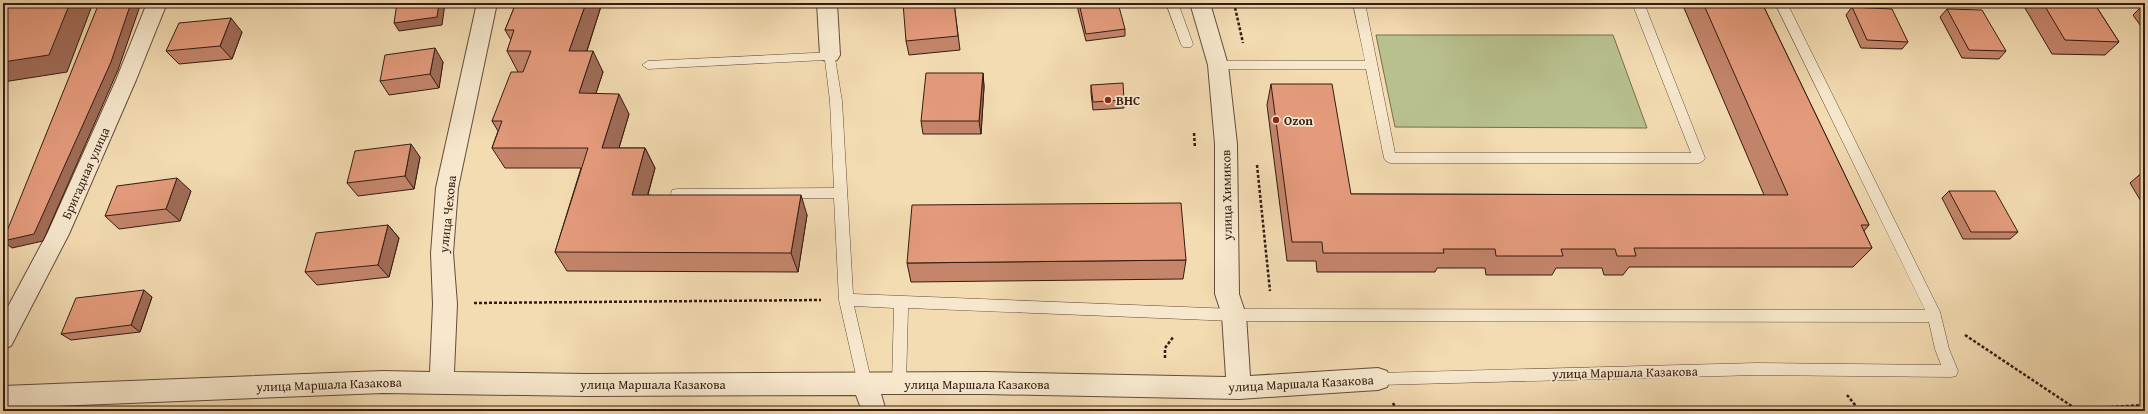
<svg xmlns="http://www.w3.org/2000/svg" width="2148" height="414" font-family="'Gentium Book Plus',serif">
	<rect width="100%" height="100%" fill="#f3dbb2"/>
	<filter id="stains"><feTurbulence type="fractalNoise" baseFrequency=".005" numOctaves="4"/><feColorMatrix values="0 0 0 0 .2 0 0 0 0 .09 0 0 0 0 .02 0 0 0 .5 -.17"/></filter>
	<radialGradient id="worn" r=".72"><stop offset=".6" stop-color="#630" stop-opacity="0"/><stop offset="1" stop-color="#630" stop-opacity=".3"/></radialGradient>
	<polygon fill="#b8c18e" stroke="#766e50" points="1376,35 1613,35 1647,128 1395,127"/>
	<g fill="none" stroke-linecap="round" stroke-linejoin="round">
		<g stroke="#644c3b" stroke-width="1">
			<g id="lane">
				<polygon points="1166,3 1178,3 1193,44 1191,47 1183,47 1181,44"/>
				<polygon points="1353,3 1365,3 1395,153 1691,153 1632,3 1644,3 1705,158 1703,161 1699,163 1390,163 1386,161 1384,158 1366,69 1218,69 1212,65 1218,61 1365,61"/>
				<polygon points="1775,3 1787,3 1940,312 1949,349 1958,371 1956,376 1951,377 1757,375 1378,385 1373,384 1371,379 1373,374 1378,373 1757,363 1941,365 1935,349 1929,322 1234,321 908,308 906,384 904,389 899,390 894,389 892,384 894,308 854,306 872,384 870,389 865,390 860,389 858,384 839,300 834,198 677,199 672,198 671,194 672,190 677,189 834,188 830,101 825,60 648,69 642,65 648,61 834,52 842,101 853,294 1234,309 1925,310"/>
			</g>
		</g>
		<g stroke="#644c3b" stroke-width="2">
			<g id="street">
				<polygon points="147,3 167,3 136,80 69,234 11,346 3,349 3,316 48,232 116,80"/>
				<polygon points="477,3 497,3 458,188 453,253 457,304 454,372 586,374 985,372 1226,377 1222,315 1215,294 1215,144 1208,65 1190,3 1210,3 1228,65 1237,144 1239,294 1246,315 1250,376 1378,368 1387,371 1390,379 1387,387 1378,390 1239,399 985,394 881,394 886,411 862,411 856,395 586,396 383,393 3,408 3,386 383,371 430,372 433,304 431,253 436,188"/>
				<polygon points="817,3 837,3 840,55 837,60 830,62 823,60 820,55"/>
			</g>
		</g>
		<g stroke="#341c13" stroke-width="2.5" stroke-dasharray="3 2" stroke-linecap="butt">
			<polyline points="1234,3 1243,43"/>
			<polyline points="1194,133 1195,148"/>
			<polyline points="1257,165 1270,291"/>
			<polyline points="474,303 821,300"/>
			<polyline points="1965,335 2076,409"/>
			<polyline points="1165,358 1165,348 1174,336"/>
			<polyline points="1847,395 1860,411"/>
			<polyline points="1393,403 1397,411"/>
			<polyline points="2036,411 2145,405"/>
		</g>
		<use href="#lane" fill="#f7e8cd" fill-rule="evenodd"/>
		<use href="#street" fill="#f7e8cd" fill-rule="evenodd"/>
	</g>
	<g fill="#c4856b" stroke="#341c13">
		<polygon points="516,3 602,3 587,51 603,72 596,93 629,114 619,148 645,148 655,168 648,195 807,215 798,272 567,271 555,252 581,168 505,168 492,148 498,131 492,121 518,72 507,51 511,40 505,30"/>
		<polygon points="954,3 960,50 909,55 906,41"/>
		<polygon points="1078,3 1125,29 1125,36 1086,41 1078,10"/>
		<polygon points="1687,3 1762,3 1869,225 1864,231 1872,248 1853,267 1629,267 1623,275 1604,275 1602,268 1556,268 1552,275 1486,275 1485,268 1437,268 1435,272 1317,272 1316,261 1287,261 1267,105 1271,84 1351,194 1764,195 1684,8"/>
		<polygon points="2029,3 2094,3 2119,42 2105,55 2052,54 2025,8"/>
		<polygon points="2145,3 2145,32 2133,15"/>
		<polygon points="1852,7 1908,42 1902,49 1861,48 1846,15"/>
		<polygon points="1947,9 2006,51 1999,59 1962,58 1940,17"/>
		<polygon points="242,32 232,59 179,64 166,51"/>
		<polygon points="443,62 439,88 389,95 380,81"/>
		<polygon points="983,73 984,87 981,134 923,134 921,121"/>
		<polygon points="1091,85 1124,100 1124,108 1093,110 1091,93"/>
		<polygon points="420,157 414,189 358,196 347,183"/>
		<polygon points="2145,170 2145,208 2130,183"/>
		<polygon points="191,191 180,221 119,229 105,216"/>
		<polygon points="1949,191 2018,232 2010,239 1963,239 1942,198"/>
		<polygon points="388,225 399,238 389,277 317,285 305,272"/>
		<polygon points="1186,260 1183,279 911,282 907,263"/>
		<polygon points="152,297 140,332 71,340 61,334"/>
	</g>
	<g fill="#a06c57" stroke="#341c13">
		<polygon points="70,3 93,3 67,72 3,82 3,62"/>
		<polygon points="131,3 141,3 118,70 43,241 12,248 3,241"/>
		<polygon points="439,3 445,3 442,25 399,31 394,23"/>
		<polygon points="586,3 602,3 580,72 569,51"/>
		<polygon points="231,18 242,32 232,59 220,46"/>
		<polygon points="435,48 443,62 439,88 430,74"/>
		<polygon points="593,51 603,72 589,114 579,93"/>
		<polygon points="983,73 984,87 981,134 979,121"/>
		<polygon points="619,94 629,114 613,168 602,148"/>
		<polygon points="411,144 420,157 414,189 405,176"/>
		<polygon points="645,148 655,168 642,215 632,195"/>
		<polygon points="177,178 191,191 180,221 166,209"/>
		<polygon points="801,195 807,215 798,272 791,253"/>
		<polygon points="388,225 399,238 389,277 378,265"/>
		<polygon points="144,290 152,297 140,332 131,325"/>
	</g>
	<g fill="#e49b7c" stroke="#341c13">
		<polygon points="3,3 70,3 49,55 3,62"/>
		<polygon points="99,3 131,3 111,62 34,234 3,241"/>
		<polygon points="397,3 439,3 437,17 394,23"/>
		<polygon points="516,3 586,3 569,51 593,51 579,93 619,94 602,148 645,148 632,195 801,195 791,253 555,252 588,148 492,148 502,121 492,121 511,72 523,72 531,51 507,51 514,30 505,30"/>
		<polygon points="903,3 954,3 958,36 906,41"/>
		<polygon points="1079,3 1118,3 1125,29 1086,34"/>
		<polygon points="1703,3 1762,3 1869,225 1861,225 1872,248 1634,248 1636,256 1617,256 1615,249 1561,249 1563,256 1496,256 1495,249 1443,249 1444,253 1323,253 1322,242 1292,242 1271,84 1332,84 1351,194 1788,195"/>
		<polygon points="2043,3 2094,3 2119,42 2065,40"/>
		<polygon points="1852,7 1892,9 1908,42 1867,40"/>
		<polygon points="1947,9 1982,10 2006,51 1969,50"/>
		<polygon points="231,18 220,46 166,51 179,23"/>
		<polygon points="435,48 430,74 380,81 385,55"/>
		<polygon points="926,73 983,73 979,121 921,121"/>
		<polygon points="1123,83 1124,100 1093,102 1091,85"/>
		<polygon points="411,144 405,176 347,183 355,151"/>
		<polygon points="177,178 166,209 105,216 117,186"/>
		<polygon points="1949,191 1995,191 2018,232 1971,232"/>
		<polygon points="1181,203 1186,260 907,263 912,205"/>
		<polygon points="388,225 378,265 305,272 316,233"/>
		<polygon points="144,290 131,325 61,334 76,298"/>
	</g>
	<g fill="#8f2418" stroke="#f7e8cd" stroke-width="1.5">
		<circle cx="1108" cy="100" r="4"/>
		<circle cx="1276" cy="120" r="4"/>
	</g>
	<g text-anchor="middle" stroke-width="3.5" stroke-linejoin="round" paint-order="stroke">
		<g font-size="13" font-weight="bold" fill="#341c13" stroke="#f7e8cd" text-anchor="start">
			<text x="1116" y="105">ВНС</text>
			<text x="1284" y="125">Ozon</text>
		</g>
		<g font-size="13" fill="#341c13" stroke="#f7e8cd">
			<text transform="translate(85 173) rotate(-66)" y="5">Бригадная улица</text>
			<text transform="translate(1226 195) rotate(-91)" y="5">улица Химиков</text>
			<text transform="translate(447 214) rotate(-84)" y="5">улица Чехова</text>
			<text transform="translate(1625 372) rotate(-1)" y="5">улица Маршала Казакова</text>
			<text transform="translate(1301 383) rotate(-3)" y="5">улица Маршала Казакова</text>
			<text transform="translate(329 384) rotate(-2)" y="5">улица Маршала Казакова</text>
			<text x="653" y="389">улица Маршала Казакова</text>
			<text x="977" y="389">улица Маршала Казакова</text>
		</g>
	</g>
	<rect width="2148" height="414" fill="none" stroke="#f3dbb2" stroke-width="16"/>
	<rect x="4" y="4" width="2140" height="406" fill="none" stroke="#341c13" stroke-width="2"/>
	<rect x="8" y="8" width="2132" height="398" fill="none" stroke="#341c13"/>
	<rect width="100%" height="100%" filter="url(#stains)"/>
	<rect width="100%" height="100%" fill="url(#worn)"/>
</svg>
